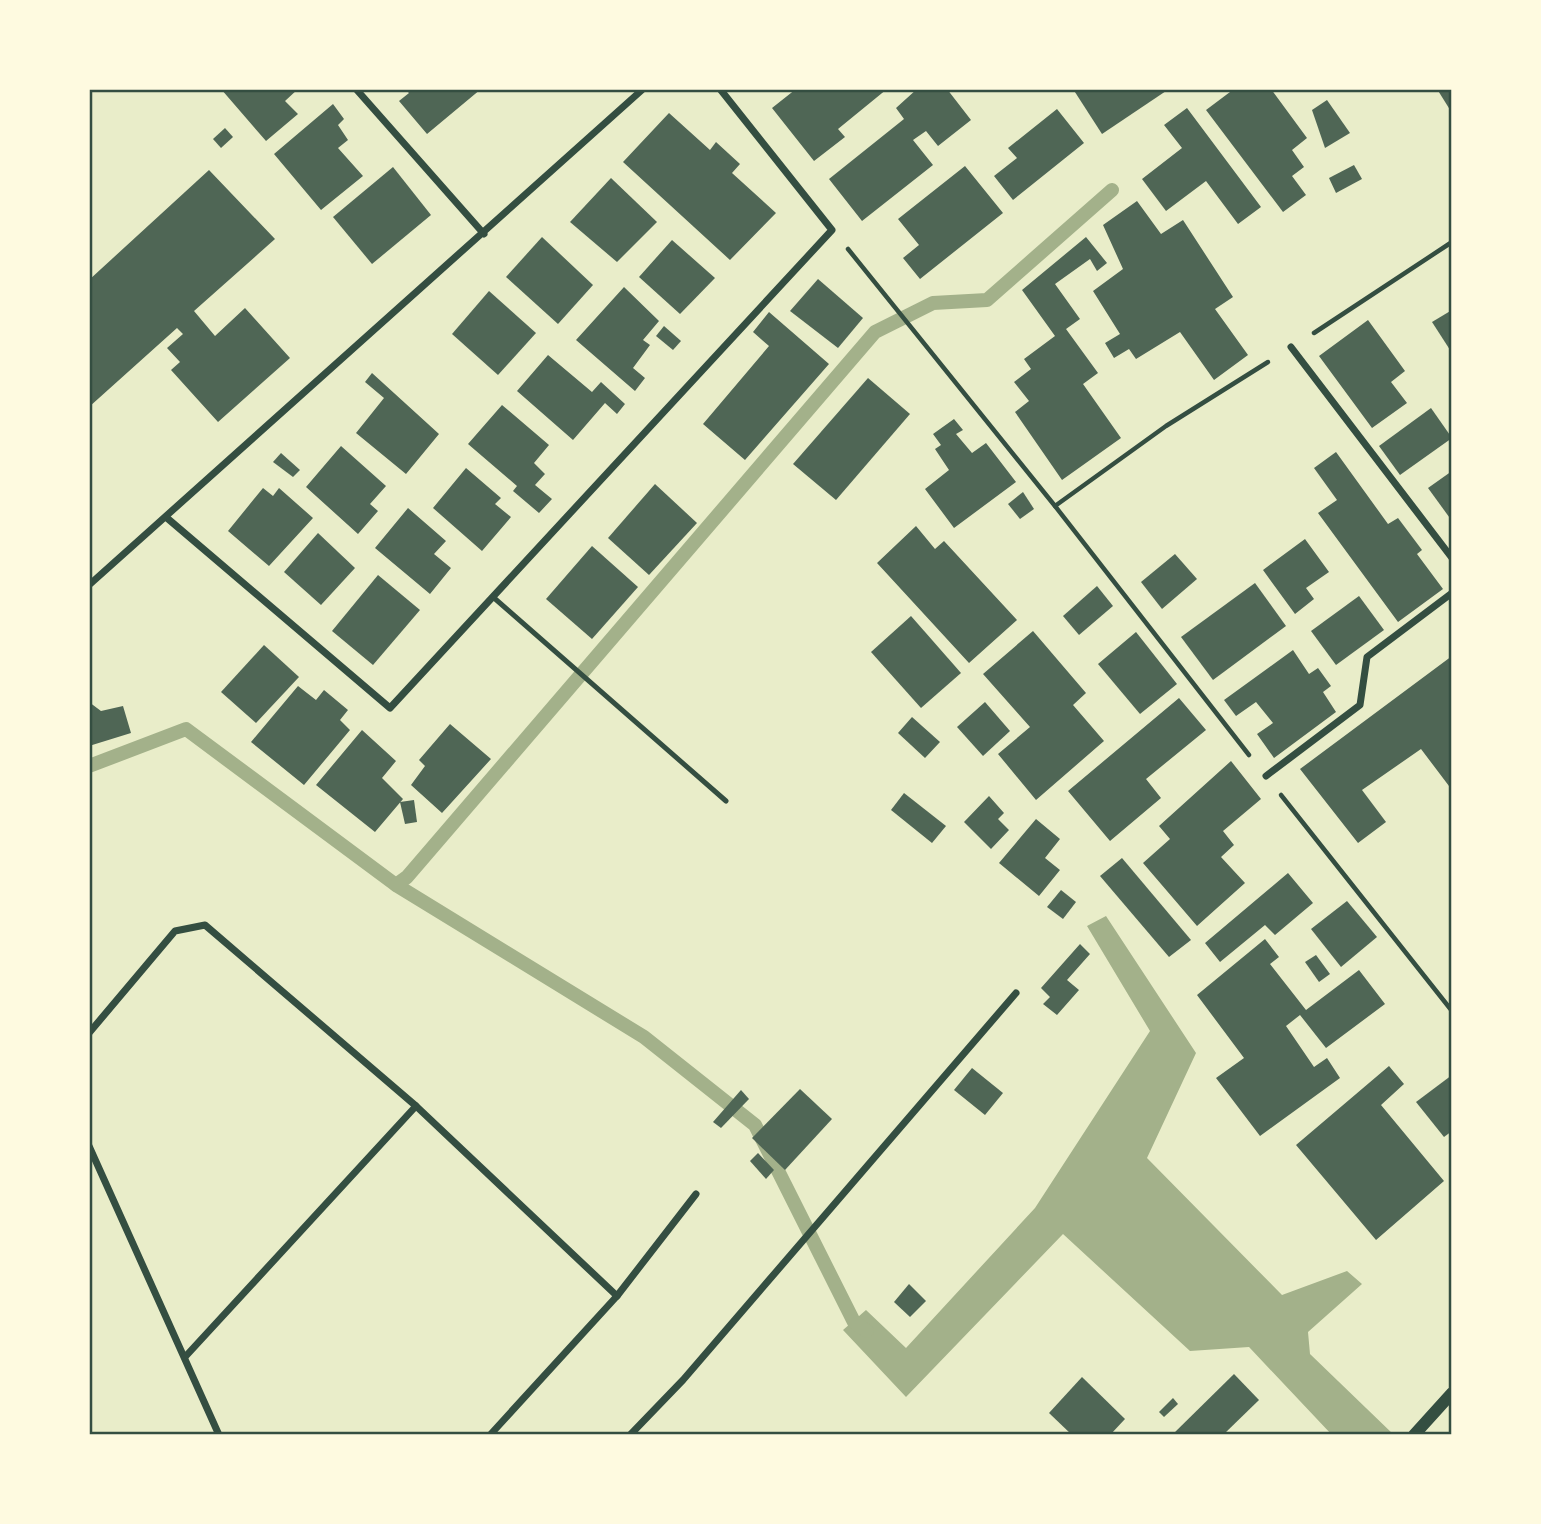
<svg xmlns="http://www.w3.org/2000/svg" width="1541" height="1524" font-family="Commissioner,sans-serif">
	<rect width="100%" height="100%" fill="#e9edc9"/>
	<polygon fill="#a3b18a" points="1106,916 1196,1053 1147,1158 1282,1295 1347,1271 1362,1284 1308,1332 1310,1354 1394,1435 1332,1435 1249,1347 1190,1351 1063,1234 906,1397 843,1330 866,1310 906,1348 1035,1208 1150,1031 1087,926"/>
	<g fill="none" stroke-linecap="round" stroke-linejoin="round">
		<g stroke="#a3b18a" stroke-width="14">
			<polyline points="89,766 186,729 396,885 644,1037 755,1125 854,1322 867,1331"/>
			<polyline points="396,885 407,877 875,332 933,303 987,300 1112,190"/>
		</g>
	</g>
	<g fill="#4f6655">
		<polygon points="221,89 298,89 285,101 298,114 266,141"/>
		<polygon points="405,89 481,89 427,134 399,101 409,93"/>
		<polygon points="796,89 808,91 887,89 838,129 845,137 814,161 772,108"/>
		<polygon points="917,89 947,89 971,120 938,146 926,131 913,140 933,165 862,221 829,179 904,119 896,108"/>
		<polygon points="1073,89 1169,89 1102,134"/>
		<polygon points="1234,89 1271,89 1307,138 1292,150 1304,167 1292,176 1306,195 1283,212 1206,110"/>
		<polygon points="1437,89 1452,89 1452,113"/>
		<polygon points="1327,100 1350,133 1325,148 1312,110"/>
		<polygon points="333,104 344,119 338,125 348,140 338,148 363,176 321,210 274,154"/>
		<polygon points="1187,108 1261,207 1238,224 1206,181 1166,211 1142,179 1182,148 1164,125"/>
		<polygon points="1057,109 1084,143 1013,200 994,176 1017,158 1008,148"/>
		<polygon points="669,113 710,150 716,142 740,164 732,173 776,213 730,260 623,162"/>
		<polygon points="225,128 233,137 221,148 213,139"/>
		<polygon points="1354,165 1362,179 1336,193 1329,178"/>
		<polygon points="965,166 1003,213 920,279 903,258 919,245 898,219"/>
		<polygon points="393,167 431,215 372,264 333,217"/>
		<polygon points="209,170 275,239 194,311 215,336 245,308 290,358 218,422 171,370 180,362 167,348 183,334 177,328 89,407 89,280"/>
		<polygon points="611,178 657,222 617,262 570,222"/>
		<polygon points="1137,201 1161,234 1183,220 1233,297 1215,309 1248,355 1214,380 1180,332 1136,359 1129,349 1114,358 1105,343 1120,334 1093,291 1123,269 1103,225"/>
		<polygon points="542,237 593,285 558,324 506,277"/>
		<polygon points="1086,237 1107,263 1097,271 1090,259 1055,284 1080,319 1066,329 1098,373 1083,384 1121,438 1062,480 1015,412 1029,401 1014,382 1031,369 1024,359 1055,336 1022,290"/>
		<polygon points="672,240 715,278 680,314 639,277"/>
		<polygon points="818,279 863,318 838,348 790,311"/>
		<polygon points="624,287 659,321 643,340 650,345 633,368 645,378 635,391 576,340"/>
		<polygon points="489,291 536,333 498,375 452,334"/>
		<polygon points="1452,310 1452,353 1432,322"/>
		<polygon points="769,312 829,364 745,460 703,424 769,346 753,332"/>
		<polygon points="1368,320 1405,371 1391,382 1407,403 1372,428 1319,356"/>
		<polygon points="664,326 681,341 673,350 656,336"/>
		<polygon points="548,355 592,392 601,382 625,404 617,414 605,403 573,440 517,391"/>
		<polygon points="372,373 439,434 406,474 356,433 384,398 365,382"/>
		<polygon points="868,378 910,414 836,500 793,464"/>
		<polygon points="502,405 549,445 534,463 545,474 535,485 552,499 539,513 513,491 517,486 468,444"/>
		<polygon points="1431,408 1452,438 1400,475 1379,446"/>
		<polygon points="954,419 963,430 956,434 972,453 986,443 1016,482 954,528 925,489 949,470 935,449 941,445 933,434"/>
		<polygon points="341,446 386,486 370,504 378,511 358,534 306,487"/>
		<polygon points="1336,452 1388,524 1398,518 1422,550 1417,554 1443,589 1398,622 1318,513 1337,500 1314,468"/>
		<polygon points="281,453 300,470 293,477 273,462"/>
		<polygon points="466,468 501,498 495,504 511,517 482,551 433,508"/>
		<polygon points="1452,471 1452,521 1428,488"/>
		<polygon points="655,484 697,523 649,575 608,538"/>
		<polygon points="263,488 273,496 279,488 313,518 269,566 228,531"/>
		<polygon points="1023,492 1034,509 1020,519 1008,504"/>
		<polygon points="408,508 446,541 434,554 451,568 430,594 375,548"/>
		<polygon points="916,526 935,549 944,541 1017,620 969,663 877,563"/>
		<polygon points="318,533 355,568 321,605 284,572"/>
		<polygon points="1305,539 1329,572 1306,588 1314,599 1295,614 1263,570"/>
		<polygon points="592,546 638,587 592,639 546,599"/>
		<polygon points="1175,554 1197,579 1162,609 1141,582"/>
		<polygon points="378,575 420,610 373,665 332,631"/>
		<polygon points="1255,583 1286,626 1213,680 1181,637"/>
		<polygon points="1097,586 1113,606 1079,635 1063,616"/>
		<polygon points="1359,596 1384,630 1336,665 1311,631"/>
		<polygon points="911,616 961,673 921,708 871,652"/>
		<polygon points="1033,631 1086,693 1073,705 1104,741 1036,800 998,754 1030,727 983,674"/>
		<polygon points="1136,632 1177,684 1140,714 1098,664"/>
		<polygon points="264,645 299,677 256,723 221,692"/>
		<polygon points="1293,650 1309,674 1318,668 1331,686 1323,692 1336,712 1274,758 1257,734 1273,723 1256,702 1236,716 1224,700"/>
		<polygon points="1452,656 1452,790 1421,749 1362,790 1386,822 1358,843 1300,769"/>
		<polygon points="298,686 316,700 324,690 348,710 340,720 350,730 304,785 251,742"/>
		<polygon points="1179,698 1206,730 1146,779 1161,798 1110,841 1068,791"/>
		<polygon points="89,702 101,711 123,706 131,733 89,746"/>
		<polygon points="985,702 1010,731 983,756 957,727"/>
		<polygon points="912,717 940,742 925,758 898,733"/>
		<polygon points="450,724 491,759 442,813 411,785 425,766 419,760"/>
		<polygon points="362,730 396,761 382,778 403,799 375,832 316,785"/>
		<polygon points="1231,761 1261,799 1223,831 1234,845 1221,857 1245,883 1197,926 1143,863 1170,839 1159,826"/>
		<polygon points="904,793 946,826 932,843 891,810"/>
		<polygon points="989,796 1004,813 998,819 1009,830 991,849 964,822"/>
		<polygon points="414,800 417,822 405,824 400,802"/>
		<polygon points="1036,819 1060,839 1045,858 1060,870 1039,896 999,863"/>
		<polygon points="1122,858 1191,940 1169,957 1100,876"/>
		<polygon points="1288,873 1313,903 1275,935 1265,925 1220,962 1205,943"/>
		<polygon points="1061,890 1076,902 1063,919 1047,907"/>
		<polygon points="1347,901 1377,937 1341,967 1311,929"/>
		<polygon points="1265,939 1279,957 1270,964 1306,1010 1359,970 1385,1004 1326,1048 1300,1015 1286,1026 1314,1067 1327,1058 1340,1078 1260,1136 1216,1078 1244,1058 1197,995"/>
		<polygon points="1080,944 1090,954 1067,980 1079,990 1057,1015 1043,1004 1050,997 1041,988"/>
		<polygon points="1316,955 1330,974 1319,982 1305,962"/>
		<polygon points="1389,1066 1404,1084 1381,1105 1444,1181 1376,1240 1296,1145"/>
		<polygon points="972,1068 1003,1093 985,1115 954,1090"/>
		<polygon points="1452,1075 1452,1131 1444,1137 1416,1102"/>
		<polygon points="800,1089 832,1119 785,1170 752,1138"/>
		<polygon points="741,1090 749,1099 721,1128 713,1122"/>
		<polygon points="758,1153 774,1170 766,1179 750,1161"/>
		<polygon points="909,1284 926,1301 910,1317 894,1302"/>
		<polygon points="1234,1374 1259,1400 1223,1435 1172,1435"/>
		<polygon points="1082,1377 1125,1419 1110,1435 1072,1435 1049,1413"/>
		<polygon points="1173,1398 1178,1404 1164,1417 1159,1412"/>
	</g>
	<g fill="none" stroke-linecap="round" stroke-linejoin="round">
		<g stroke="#344e41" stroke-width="4.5">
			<polyline points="848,249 1055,506 1249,755"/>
			<polyline points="1314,333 1452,242"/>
			<polyline points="1055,506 1166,426 1268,362"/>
			<polyline points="1281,795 1452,1011"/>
		</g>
		<polyline stroke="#344e41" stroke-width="5" points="493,597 726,801"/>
		<g stroke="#344e41" stroke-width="7">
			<polyline points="356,89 484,234"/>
			<polyline points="1291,347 1452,558"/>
			<polyline points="167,518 390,708 832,230 720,89"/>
			<polyline points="89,585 643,89"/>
			<polyline points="1266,776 1360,705 1367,657 1452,593"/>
			<polyline points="89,1033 175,931 205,925 416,1106 617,1296 490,1435"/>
			<polyline points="89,1146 219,1435"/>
			<polyline points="617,1296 696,1194"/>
			<polyline points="185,1357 416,1106"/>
			<polyline points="630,1435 683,1380 1016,993"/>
		</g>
		<polyline stroke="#344e41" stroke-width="12" points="1414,1435 1452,1393"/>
	</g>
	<rect width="1541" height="1524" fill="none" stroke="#fefae0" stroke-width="182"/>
	<rect x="91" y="91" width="1359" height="1342" fill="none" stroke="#344e41" stroke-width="2.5"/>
</svg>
